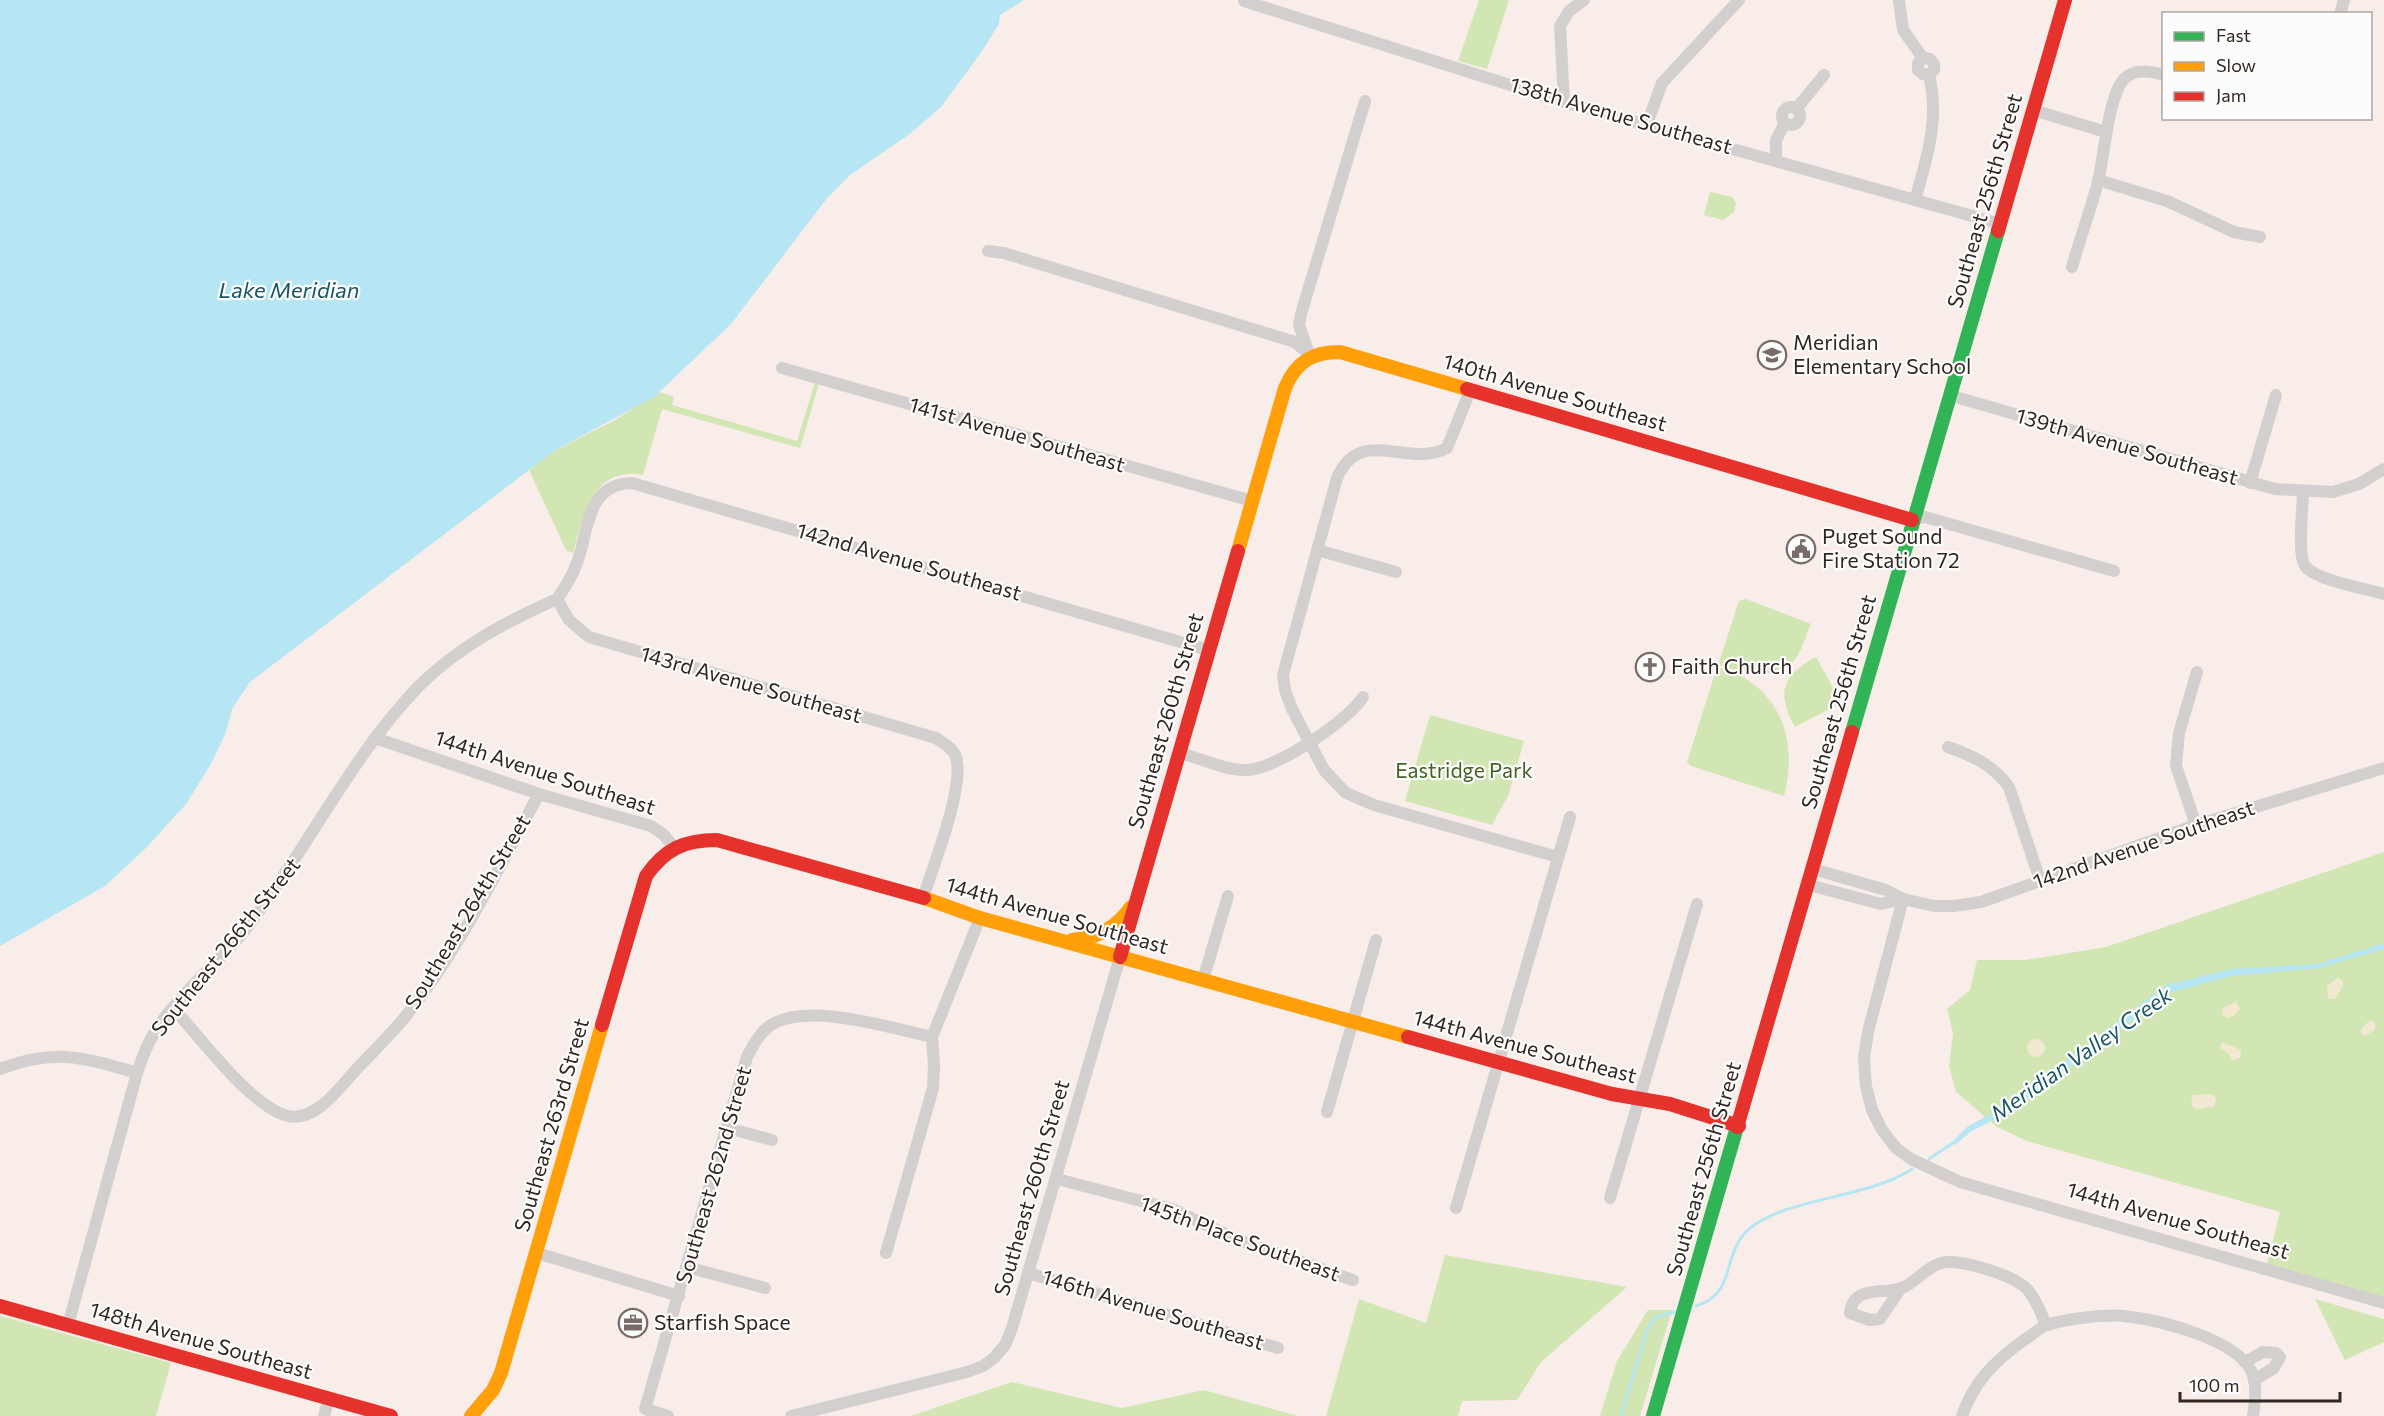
<svg xmlns="http://www.w3.org/2000/svg" width="2384" height="1416" font-family="Commissioner,sans-serif">
	<rect width="100%" height="100%" fill="#f8ede8"/>
	<g fill="#d2e6b3">
		<polygon points="1479,0 1509,0 1487,69 1458,61"/>
		<polygon points="1710,192 1732,197 1736,203 1734,212 1723,220 1704,215"/>
		<path d="M815 382 819 384 800 448 662 409 643 475C592 466 583 516 573 553L566 550 529 470 554 451 615 420 659 392 674 397 672 405 797 441Z"/>
		<path d="M1746 599 1811 624C1806 635 1803 648 1796 658 1780 684 1740 671 1718 665L1739 601Z"/>
		<path d="M1816 657 1840 700 1839 704 1795 727C1776 693 1782 675 1816 657Z"/>
		<path d="M1717 667C1779 683 1799 739 1784 796L1691 766 1687 762Z"/>
		<polygon points="1430,715 1524,741 1508,796 1492,825 1405,801"/>
		<polygon points="2384,852 2384,1303 2266,1268 2280,1212 2027,1141 1997,1127 1956,1092 1949,1066 1953,1033 1947,1009 1970,990 1977,960 2025,960 2106,947"/>
		<polygon points="1445,1255 1627,1287 1541,1362 1517,1400 1462,1401 1458,1416 1326,1416 1359,1299 1426,1323"/>
		<polygon points="2315,1299 2384,1319 2384,1342 2345,1360"/>
		<polygon points="1648,1310 1672,1310 1640,1416 1600,1416 1617,1361"/>
		<polygon points="0,1316 171,1363 156,1416 0,1416"/>
		<polygon points="1012,1382 1122,1408 1204,1390 1298,1416 911,1416"/>
	</g>
	<g fill="#f3e9d2">
		<polygon points="2338,978 2343,981 2343,986 2335,999 2328,999 2327,986"/>
		<polygon points="2236,1002 2240,1009 2233,1016 2227,1018 2222,1015 2223,1008"/>
		<polygon points="2370,1020 2375,1023 2375,1030 2364,1036 2360,1030"/>
		<circle cx="2036" cy="1048" r="9"/>
		<polygon points="2222,1042 2241,1050 2240,1058 2232,1060 2228,1053 2220,1048"/>
		<polygon points="2211,1094 2216,1098 2214,1106 2197,1109 2191,1104 2193,1095"/>
	</g>
	<g fill="#b6e6f3">
		<polygon points="0,0 1024,0 1000,15 999,24 982,51 941,107 911,133 850,175 828,197 731,324 654,397 554,451 250,682 232,709 226,732 211,764 186,804 147,847 105,886 0,946"/>
		<polygon points="2384,943 2384,949 2319,968 2232,976 2169,993 2011,1111 1970,1132 1955,1145 1952,1142 1967,1127 2007,1105 2166,985 2231,969 2318,964"/>
	</g>
	<g fill="none" stroke-linecap="round" stroke-linejoin="round">
		<g stroke="#b6e6f3" stroke-width="3">
			<polyline points="1929,1159 1954,1142"/>
			<path d="M1696 1306C1737 1294 1721 1255 1748 1230 1783 1198 1870 1198 1912 1169"/>
			<polyline points="1621,1416 1647,1330 1655,1317 1675,1312"/>
		</g>
		<g stroke="#d3cfce" stroke-width="12">
			<polyline points="1244,1 1564,102 2001,224"/>
			<polyline points="1899,1 1903,30 1923,58 1930,59 1934,64 1934,70 1929,75 1923,74 1918,70 1918,63 1923,58"/>
			<polyline points="2340,14 2344,0"/>
			<polyline points="1564,102 1560,26 1569,11 1584,0"/>
			<circle cx="1791" cy="116" r="9"/>
			<polyline points="1796,109 1824,75"/>
			<polyline points="2033,110 2106,132"/>
			<polyline points="1647,124 1662,83 1739,0"/>
			<polyline points="1776,160 1776,140 1785,123"/>
			<polyline points="2098,180 2167,201 2234,232 2260,237"/>
			<path d="M1915 200C1927 158 1940 118 1929 75"/>
			<polyline points="988,251 1004,253 1295,342 1310,355"/>
			<path d="M2072 267C2080 239 2090 211 2098 182 2104 158 2108 97 2124 79 2134 68 2151 71 2164 75"/>
			<polyline points="1308,351 1299,325 1301,314 1365,101"/>
			<polyline points="782,368 1252,501"/>
			<path d="M1470 391 1447 448C1407 469 1361 424 1337 478L1283 675 1285 690 1292 709 1324 770 1346 793 1374 805 1558 857"/>
			<polyline points="1952,396 2275,489 2333,492 2359,484 2384,469"/>
			<polyline points="2250,483 2276,395"/>
			<path d="M2303 492C2303 508 2297 554 2305 566 2315 580 2367 589 2384 594"/>
			<polyline points="1912,520 1925,517 2114,571"/>
			<polyline points="1317,550 1396,572"/>
			<path d="M557 599C565 588 572 576 577 563 589 530 586 484 632 483L1208 650"/>
			<path d="M557 599 569 620 589 637 936 738C943 743 954 749 956 757 965 786 933 867 923 898"/>
			<polyline points="375,738 539,794 651,826 664,835 673,846"/>
			<path d="M1948 747C1973 756 1993 765 2009 787L2040 880"/>
			<path d="M1180 753C1200 758 1226 771 1247 770 1276 769 1348 721 1363 697"/>
			<polyline points="2196,825 2176,766 2179,733 2197,672"/>
			<polyline points="1813,869 1886,890 1903,899 1934,906 1954,906 1981,902 2196,825 2384,768"/>
			<polyline points="1809,885 1881,904 1903,899"/>
			<polyline points="1903,899 1868,1032 1864,1058 1866,1086 1872,1110 1882,1130 1896,1148 1911,1159 1960,1182 2384,1303"/>
			<polyline points="1203,980 1228,896"/>
			<path d="M174 1009C200 1037 252 1108 288 1116 314 1122 338 1090 353 1073 369 1056 385 1040 400 1023 455 958 498 869 539 794"/>
			<path d="M0 1069C55 1048 82 1057 137 1073"/>
			<polyline points="1327,1112 1376,940"/>
			<polyline points="727,1128 772,1140"/>
			<polyline points="1057,1179 1172,1209 1236,1239 1353,1280"/>
			<polyline points="1610,1198 1697,904"/>
			<polyline points="1456,1208 1570,817"/>
			<polyline points="537,1253 679,1296"/>
			<polyline points="886,1253 933,1088 934,1065 932,1037 980,918"/>
			<polyline points="687,1267 765,1288"/>
			<polyline points="1028,1273 1278,1348"/>
			<path d="M1901 1288 1880 1319 1870 1320 1850 1313C1853 1284 1884 1295 1902 1288 1916 1282 1926 1267 1941 1263 1959 1258 2013 1275 2027 1289 2036 1299 2041 1313 2046 1325"/>
			<path d="M68 1325 137 1073C141 1061 146 1047 153 1035 175 997 217 965 245 930 306 852 351 756 419 686 458 647 507 621 557 599"/>
			<polyline points="2245,1362 2263,1352 2276,1353 2280,1357 2274,1368 2254,1380"/>
			<polyline points="324,1416 329,1398"/>
			<path d="M668 1416 645 1409 747 1057C753 1046 758 1035 768 1027 804 1000 891 1028 932 1037"/>
			<polyline points="791,1416 967,1372 983,1366 994,1358 1005,1345 1012,1328 1120,957"/>
			<path d="M1962 1416C1974 1381 1995 1361 2024 1340 2031 1336 2039 1328 2047 1325 2065 1319 2105 1314 2124 1316 2159 1320 2240 1339 2253 1375 2257 1387 2255 1403 2253 1416"/>
		</g>
		<g stroke="#30b455" stroke-width="14">
			<polyline points="1852,732 1998,231"/>
			<polyline points="1653,1416 1737,1127"/>
		</g>
		<g stroke="#ff9f0a" stroke-width="14">
			<path d="M1238 551 1285 388C1296 362 1312 352 1340 352L1467 389"/>
			<polyline points="924,898 980,918 1408,1037"/>
			<path d="M1072 940C1097 938 1117 928 1131 907"/>
			<polyline points="471,1416 493,1390 501,1373 602,1025"/>
		</g>
		<g stroke="#e5322d" stroke-width="14">
			<polyline points="1998,231 2065,0"/>
			<polyline points="1467,389 1912,520"/>
			<polyline points="1120,957 1238,551"/>
			<path d="M602 1025 646 876C665 849 684 840 717 840L924 898"/>
			<polyline points="1408,1037 1612,1094 1670,1104 1739,1126"/>
			<polyline points="1737,1127 1852,732"/>
			<polyline points="0,1306 391,1416"/>
		</g>
	</g>
	<defs>
		<g id="school-ring" transform="scale(1.5)"><circle r="9.5" fill="#fcfcfc" stroke="#776c67" stroke-width="1.5"/><path d="M0-5L7-2L0 1L-7-2ZM-4 1L0 2.5L4 1V4Q0 6-4 4Z" fill="#776c67"/></g>
		<g id="civic-ring" transform="scale(1.5)"><circle r="9.5" fill="#fcfcfc" stroke="#776c67" stroke-width="1.5"/><path d="M-.6-6.5H3V-4.5H.6V-3L4-1V1h2V6H-6V1h2V-1L-.6-3ZM-1.2 2.5V6h2.4V2.5Z" fill="#776c67"/></g>
		<g id="church-ring" transform="scale(1.5)"><circle r="9.5" fill="#fcfcfc" stroke="#776c67" stroke-width="1.5"/><path d="M-1.2-6h2.4v3.5h3.3v2.4h-3.3V6h-2.4V-.1h-3.3v-2.4h3.3Z" fill="#776c67"/></g>
		<g id="office-ring" transform="scale(1.5)"><circle r="9.5" fill="#fcfcfc" stroke="#776c67" stroke-width="1.5"/><path d="M-6-3h4V-5.5h4V-3h4V5H-6ZM-1-4.5V-3h2v-1.5ZM-6 0V1H6V0Z" fill="#776c67"/></g>
	</defs>
	<g fill-rule="evenodd">
		<use href="#school-ring" x="1772" y="355"/>
		<use href="#civic-ring" x="1801" y="549"/>
		<use href="#church-ring" x="1650" y="667"/>
		<use href="#office-ring" x="633" y="1323"/>
	</g>
	<g text-anchor="middle" stroke-width="4.5" stroke-linejoin="round" paint-order="stroke">
		<g font-size="21" fill="#322621" stroke="#fcfcfc">
			<text transform="translate(1621 116) rotate(16)" y="7">138th Avenue Southeast</text>
			<text transform="translate(1985 201) rotate(-74)" y="7">Southeast 256th Street</text>
			<text transform="translate(1555 393) rotate(16)" y="7">140th Avenue Southeast</text>
			<text transform="translate(1017 435) rotate(16)" y="7">141st Avenue Southeast</text>
			<text transform="translate(2127 447) rotate(16)" y="7">139th Avenue Southeast</text>
			<text transform="translate(909 562) rotate(16)" y="7">142nd Avenue Southeast</text>
			<text transform="translate(751 685) rotate(16)" y="7">143rd Avenue Southeast</text>
			<text transform="translate(1839 702) rotate(-74)" y="7">Southeast 256th Street</text>
			<text transform="translate(1166 721) rotate(-74)" y="7">Southeast 260th Street</text>
			<text transform="translate(545 773) rotate(18)" y="7">144th Avenue Southeast</text>
			<text transform="translate(2144 845) rotate(-19)" y="7">142nd Avenue Southeast</text>
			<text transform="translate(468 912) rotate(-59)" y="7">Southeast 264th Street</text>
			<text transform="translate(1057 916) rotate(16)" y="7">144th Avenue Southeast</text>
			<text transform="translate(226 947) rotate(-51)" y="7">Southeast 266th Street</text>
			<text transform="translate(1525 1047) rotate(15)" y="7">144th Avenue Southeast</text>
			<text transform="translate(552 1125) rotate(-74)" y="7">Southeast 263rd Street</text>
			<text transform="translate(1704 1169) rotate(-74)" y="7">Southeast 256th Street</text>
			<text transform="translate(714 1175) rotate(-74)" y="7">Southeast 262nd Street</text>
			<text transform="translate(1032 1188) rotate(-74)" y="7">Southeast 260th Street</text>
			<text transform="translate(2178 1221) rotate(16)" y="7">144th Avenue Southeast</text>
			<text transform="translate(1240 1239) rotate(20)" y="7">145th Place Southeast</text>
			<text transform="translate(1153 1310) rotate(17)" y="7">146th Avenue Southeast</text>
			<text transform="translate(201 1341) rotate(16)" y="7">148th Avenue Southeast</text>
		</g>
		<g font-size="21" fill="#322621" stroke="#fcfcfc" text-anchor="start">
			<text x="1793" y="350">Meridian<tspan x="1793" dy="24">Elementary School</tspan></text>
			<text x="1822" y="544">Puget Sound<tspan x="1822" dy="24">Fire Station 72</tspan></text>
			<text x="1671" y="674">Faith Church</text>
			<text x="654" y="1330">Starfish Space</text>
		</g>
		<g font-size="21" fill="#456225" stroke="#fcfcfc">
			<text x="1464" y="778">Eastridge Park</text>
		</g>
		<g font-size="22" font-style="italic" fill="#1a5564" stroke="#fcfcfc">
			<text x="289" y="298">Lake Meridian</text>
			<text transform="translate(2081 1054) rotate(-35)" y="8">Meridian Valley Creek</text>
		</g>
	</g>
	<rect x="2162" y="12" width="210" height="108" fill="#fcfcfc" stroke="#aba6a4" stroke-width="1.5"/>
	<rect x="2174" y="32" width="30" height="9" fill="#30b455" stroke="#aba6a4" stroke-width="1.5"/>
	<text x="2216" y="42" font-size="18" fill="#322621">Fast</text>
	<rect x="2174" y="62" width="30" height="9" fill="#ff9f0a" stroke="#aba6a4" stroke-width="1.5"/>
	<text x="2216" y="72" font-size="18" fill="#322621">Slow</text>
	<rect x="2174" y="92" width="30" height="9" fill="#e5322d" stroke="#aba6a4" stroke-width="1.5"/>
	<text x="2216" y="102" font-size="18" fill="#322621">Jam</text>
	<path d="M2180 1392v9h160v-9" fill="none" stroke="#322621" stroke-width="3"/>
	<text x="2189" y="1392" font-size="18" fill="#322621" stroke="#fcfcfc" stroke-width="4.5" paint-order="stroke">100 m</text>
</svg>
